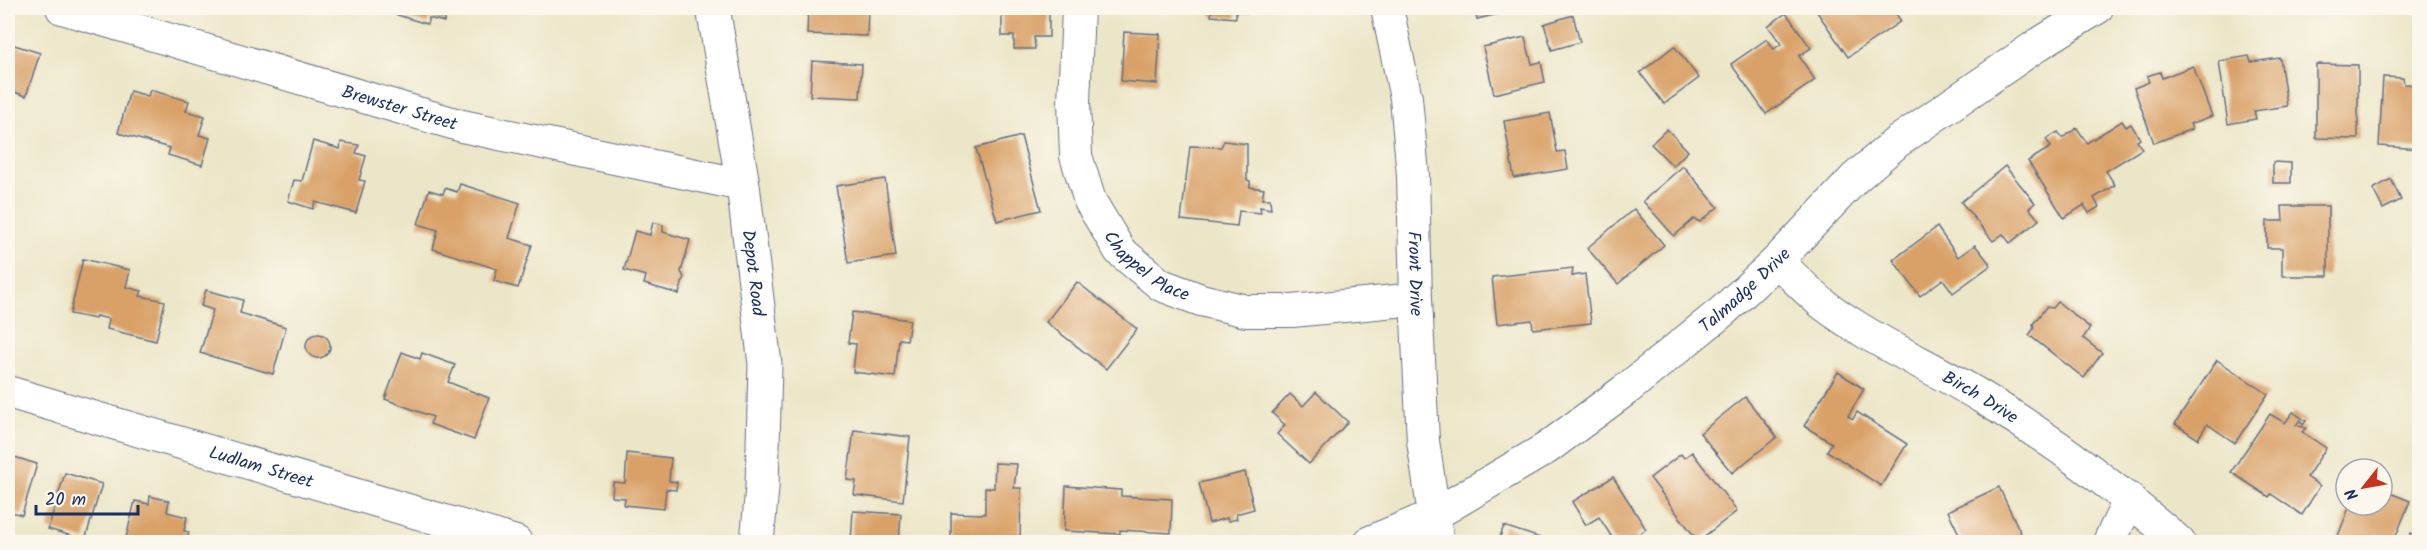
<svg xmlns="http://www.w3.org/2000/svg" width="2427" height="550" font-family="Kalam,sans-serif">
	<rect width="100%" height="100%" fill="#fbf7ec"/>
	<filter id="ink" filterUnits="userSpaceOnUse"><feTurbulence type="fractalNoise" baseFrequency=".0167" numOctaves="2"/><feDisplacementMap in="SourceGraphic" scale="12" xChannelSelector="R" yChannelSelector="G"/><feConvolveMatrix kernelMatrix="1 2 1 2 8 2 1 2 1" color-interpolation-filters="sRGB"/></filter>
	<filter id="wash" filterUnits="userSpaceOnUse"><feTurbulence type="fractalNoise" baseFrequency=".008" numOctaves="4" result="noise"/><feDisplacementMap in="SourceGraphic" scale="24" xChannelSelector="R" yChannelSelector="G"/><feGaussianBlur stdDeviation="1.35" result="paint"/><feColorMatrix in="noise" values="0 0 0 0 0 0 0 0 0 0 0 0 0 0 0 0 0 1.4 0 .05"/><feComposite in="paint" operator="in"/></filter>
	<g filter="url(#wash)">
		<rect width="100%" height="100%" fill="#ece6c8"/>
		<g id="blocks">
			<g fill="#d9a167">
				<polygon points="365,8 383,8 381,13"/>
				<polygon points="385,8 448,8 444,22 429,18 427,24 394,14 395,11"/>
				<polygon points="808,8 868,8 867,36 807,34"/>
				<polygon points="928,8 953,8 955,11 928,10"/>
				<polygon points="1002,8 1049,8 1049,37 1034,37 1035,49 1014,49 1014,36 1002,36"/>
				<polygon points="1212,8 1248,8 1248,13 1236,11 1236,18 1211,16"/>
				<polygon points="1475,8 1524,8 1477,19"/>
				<polygon points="1817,8 1892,8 1901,21 1848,57 1815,9"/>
				<polygon points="1786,13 1811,48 1799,56 1815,80 1766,114 1731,64 1767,39 1774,49 1781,44 1768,26"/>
				<polygon points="1573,15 1580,42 1552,50 1544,24"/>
				<polygon points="1124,32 1160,34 1157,84 1121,81"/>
				<polygon points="1525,37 1532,64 1541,62 1545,82 1494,94 1483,47"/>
				<polygon points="8,43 40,53 26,96 8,90"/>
				<polygon points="1674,46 1699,78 1664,104 1640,73"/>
				<polygon points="2249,56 2251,62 2280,58 2287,106 2254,111 2256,119 2228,124 2219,61"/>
				<polygon points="812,61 862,64 860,98 810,96"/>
				<polygon points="2316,64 2358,65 2358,139 2316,138"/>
				<polygon points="2193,66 2212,116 2190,124 2192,129 2154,143 2134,88 2149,82 2147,76 2160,72 2162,78"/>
				<polygon points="2383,77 2403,78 2404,84 2420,85 2420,149 2379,146"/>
				<polygon points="150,90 189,101 186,111 205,116 199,135 210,138 202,165 168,155 170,148 118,133 130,91 148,96"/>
				<polygon points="1550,113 1557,152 1565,151 1568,169 1514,178 1504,121"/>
				<polygon points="2122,121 2126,127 2131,124 2140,139 2137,141 2142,149 2106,171 2115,185 2094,198 2099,207 2089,213 2084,205 2064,218 2028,161 2051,147 2046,139 2058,132 2062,138 2077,128 2087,143"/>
				<polygon points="1667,129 1688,151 1673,166 1651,144"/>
				<polygon points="1021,136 1041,210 997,221 976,148"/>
				<polygon points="313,141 340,149 341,142 359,145 356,153 366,156 359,180 365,181 356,213 315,202 313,209 288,201 294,180 302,181"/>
				<polygon points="1224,141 1247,144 1247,180 1250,181 1250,187 1264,189 1262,199 1270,199 1271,209 1260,207 1261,213 1239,211 1237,226 1181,220 1190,146 1221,147"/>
				<polygon points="2273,162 2291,163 2291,183 2273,183"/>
				<polygon points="1683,166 1718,207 1700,222 1694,219 1674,236 1643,201"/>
				<polygon points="2005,166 2035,203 2029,208 2039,220 2010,243 2003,234 1993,241 1961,202"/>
				<polygon points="885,179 896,256 848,263 836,186"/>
				<polygon points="2391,179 2401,200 2383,209 2373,189"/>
				<polygon points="460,184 520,203 509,238 532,245 518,288 494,281 497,269 433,249 438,230 418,224 429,190 443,194 445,188 457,192"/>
				<polygon points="2282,206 2328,206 2328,276 2282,276 2282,248 2267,248 2267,221 2283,221"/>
				<polygon points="1634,209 1664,245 1618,284 1587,248"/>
				<polygon points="653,222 663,225 663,232 690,240 681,272 684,277 679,294 644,284 646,276 624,270 635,231 650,235"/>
				<polygon points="1937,227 1958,257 1975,245 1991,265 1953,293 1943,279 1920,296 1893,260"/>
				<polygon points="83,259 130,270 126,287 142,291 140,296 165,301 156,341 107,329 109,319 96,316 95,319 70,314"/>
				<polygon points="1573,268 1572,276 1585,274 1591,323 1533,329 1532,320 1497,324 1492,277"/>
				<polygon points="1077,282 1137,329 1106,369 1046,322"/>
				<polygon points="206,290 243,300 240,313 286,327 273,374 200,353 213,310 201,306"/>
				<polygon points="2058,302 2090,328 2083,338 2102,353 2084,378 2029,335 2034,328 2033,324 2046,307 2053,308"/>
				<polygon points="852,312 910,320 907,340 899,339 895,377 853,372 856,344 848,343"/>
				<circle cx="318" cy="346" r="12"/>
				<polygon points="402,352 420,359 422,353 455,365 448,382 489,398 474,440 430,424 433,417 385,399"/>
				<polygon points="2217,360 2268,394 2235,443 2207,424 2198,439 2175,424"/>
				<polygon points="1838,372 1864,389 1848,416 1853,419 1857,412 1907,444 1881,486 1827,451 1832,443 1804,426"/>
				<polygon points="1316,392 1348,422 1309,464 1277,434 1285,425 1272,413 1290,394 1303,406"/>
				<polygon points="1745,397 1777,437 1732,473 1700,433"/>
				<polygon points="2293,412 2306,421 2303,425 2300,420 2296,425 2306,428 2302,432 2326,448 2307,477 2320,486 2302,515 2271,494 2269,497 2231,472 2270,414 2285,423"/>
				<polygon points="854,430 910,437 903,501 854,495 856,481 847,480"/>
				<polygon points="1692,452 1737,511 1698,541 1650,478 1681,454 1684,458"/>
				<polygon points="627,453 671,458 669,481 677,482 676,490 666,489 664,509 624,505 625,498 612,497 613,482 625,483"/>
				<polygon points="8,455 37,464 22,515 8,511"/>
				<polygon points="995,463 1017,464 1014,488 1021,488 1020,542 951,542 951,513 985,514 985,488 994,488"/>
				<polygon points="1245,472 1254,509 1236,514 1237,519 1228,521 1227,518 1209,523 1199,483"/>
				<polygon points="65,473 102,484 85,540 48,529"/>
				<polygon points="1613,477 1646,529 1636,536 1640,542 1615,542 1599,517 1586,525 1572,502"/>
				<polygon points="1066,486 1121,490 1121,496 1172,499 1171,533 1120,530 1120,534 1064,531"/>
				<polygon points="1999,487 2025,542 1963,542 1948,511"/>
				<polygon points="2385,491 2410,501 2396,536 2407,541 2411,533 2420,537 2420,542 2336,541 2350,505 2373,505 2378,507 2382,505"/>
				<polygon points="150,496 169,501 167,512 187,517 184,531 189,532 186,542 125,542 135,501 149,504"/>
				<polygon points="853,511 901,514 899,542 851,542"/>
				<polygon points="1504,526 1546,540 1545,542 1498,542"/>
			</g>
		</g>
	</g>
	<g filter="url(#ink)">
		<use href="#blocks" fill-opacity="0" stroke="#646f83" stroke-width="1.5"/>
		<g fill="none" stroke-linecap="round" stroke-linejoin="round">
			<g stroke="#646f83" stroke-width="34">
				<g id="minor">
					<path id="s1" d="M62 8 462 126 743 185"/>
					<path id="s2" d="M1078 8 1074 102 1076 156 1090 201 1120 251 1161 285 1201 300 1246 311H1292L1416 299"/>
					<path id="s3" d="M1387 8 1406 98 1413 175 1416 299 1423 441 1438 542"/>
					<path id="s4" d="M1777 261C1792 275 1807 291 1823 304 1873 342 1932 366 1985 399 2054 441 2118 489 2179 542"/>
					<path id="s5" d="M8 392 516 542"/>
					<path id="s6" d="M1370 542 1432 516 1547 448 1628 388 1723 311 1777 261 1855 178 1897 142 2039 44 2097 8"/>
					<polyline points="2109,542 2130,499"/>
				</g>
			</g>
			<g stroke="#646f83" stroke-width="35">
				<g id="tertiary">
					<path id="s7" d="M713 8 743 185 765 364 762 488 757 542"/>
				</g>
			</g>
			<use href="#minor" stroke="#fff" stroke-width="32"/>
			<use href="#tertiary" stroke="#fff" stroke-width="33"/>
		</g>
	</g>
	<g text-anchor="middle" stroke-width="5" stroke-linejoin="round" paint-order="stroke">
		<g font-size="18" fill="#1b2f5e" stroke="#fbf7ec">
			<text dy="6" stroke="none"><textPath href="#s1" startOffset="352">Brewster Street</textPath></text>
			<text dy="6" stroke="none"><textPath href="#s2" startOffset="284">Chappel Place</textPath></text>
			<text dy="6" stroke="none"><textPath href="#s7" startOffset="268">Depot Road</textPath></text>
			<text dy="6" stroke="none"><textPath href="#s3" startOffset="268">Front Drive</textPath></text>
			<text dy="6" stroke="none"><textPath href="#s6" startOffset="454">Talmadge Drive</textPath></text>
			<text dy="6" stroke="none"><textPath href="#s4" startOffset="246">Birch Drive</textPath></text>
			<text dy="6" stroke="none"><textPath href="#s5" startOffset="264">Ludlam Street</textPath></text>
		</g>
	</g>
	<rect width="2427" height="550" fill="none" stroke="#fbf7ec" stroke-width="30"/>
	<g transform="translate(2364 487) rotate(239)"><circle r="28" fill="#fbf7ec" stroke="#a1a7b3" stroke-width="1.5"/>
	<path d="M0-4.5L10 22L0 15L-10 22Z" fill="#c8321e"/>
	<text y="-9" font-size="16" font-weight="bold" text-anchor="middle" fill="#1b2f5e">N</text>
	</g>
	<path d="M36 505v9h102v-9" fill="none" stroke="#1b2f5e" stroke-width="3"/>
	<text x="45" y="505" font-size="18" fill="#1b2f5e" stroke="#fbf7ec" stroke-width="4.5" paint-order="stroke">20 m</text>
</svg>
